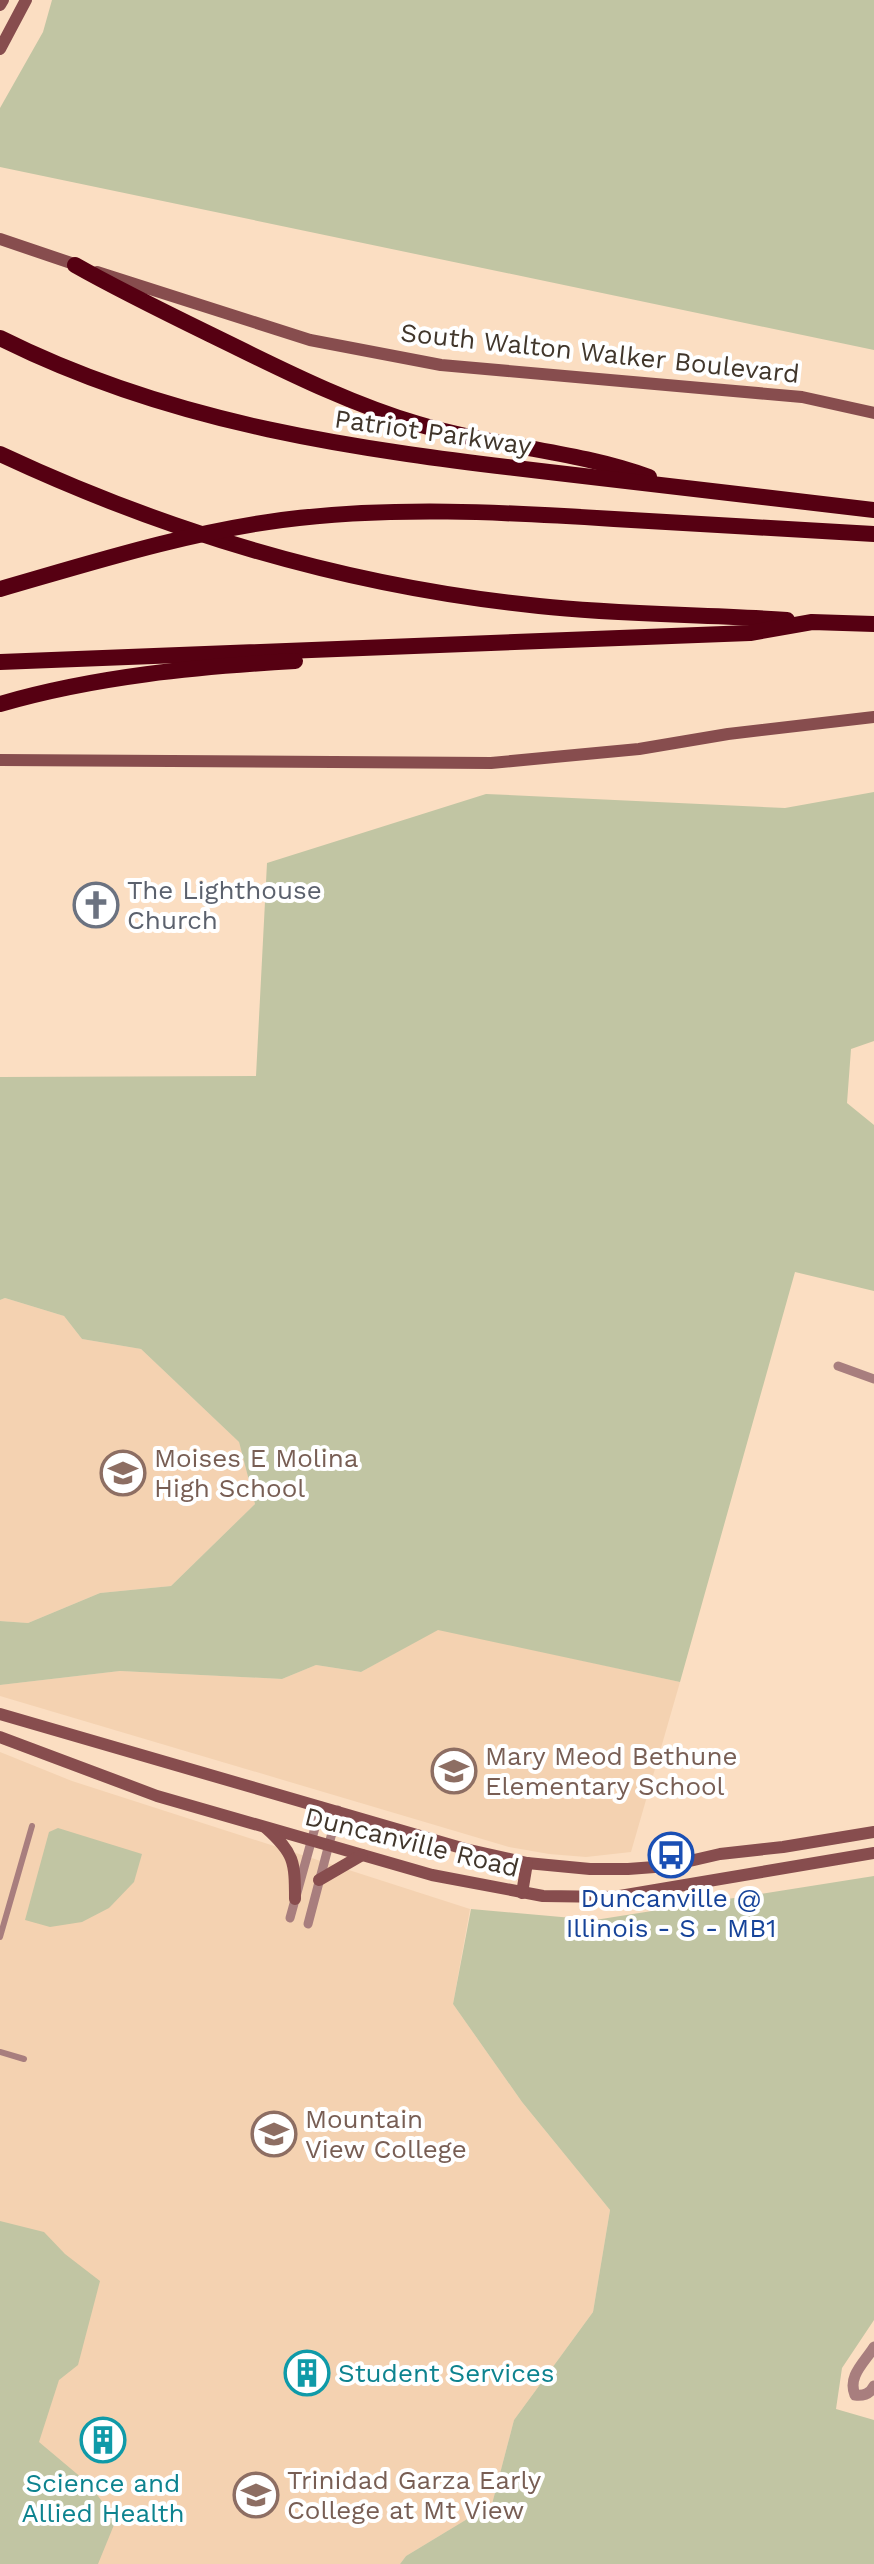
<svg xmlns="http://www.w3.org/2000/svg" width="874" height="2564" font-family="'Work Sans',sans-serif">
	<rect width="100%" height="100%" fill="#fbdec2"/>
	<g fill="#f4d2b1">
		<polygon points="5,1298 64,1316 82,1339 141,1349 239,1442 255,1504 171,1586 100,1593 28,1623 0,1621 0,1300"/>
		<polygon points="438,1629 680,1682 631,1852 586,1857 549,1854 509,1847 0,1696 0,1685 120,1671 282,1679 316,1665 361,1672"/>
		<polygon points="0,1752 72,1781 470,1909 453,2004 522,2102 610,2210 593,2312 514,2420 492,2504 406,2556 400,2564 0,2564"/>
	</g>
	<g fill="#c1c5a3">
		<polygon points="52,0 874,0 874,350 0,167 0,108 43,32"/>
		<polygon points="874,792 874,1041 851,1049 847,1103 874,1125 874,1291 795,1272 680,1682 438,1630 361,1672 316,1665 282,1679 120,1671 0,1685 0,1621 28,1623 100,1593 171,1586 255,1504 239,1442 141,1349 82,1339 64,1316 5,1298 0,1300 0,1077 256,1076 267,863 486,794 785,808"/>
		<polygon points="58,1828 142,1854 134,1882 109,1908 82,1922 50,1927 25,1920 49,1832"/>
		<polygon points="874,1876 874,2320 842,2368 836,2409 874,2420 874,2564 400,2564 406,2556 492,2504 514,2420 593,2312 610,2210 522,2102 453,2004 471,1909 595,1920"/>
		<polygon points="0,2221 44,2232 65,2254 100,2281 78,2365 59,2380 39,2442 89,2484 116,2520 98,2564 0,2564"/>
	</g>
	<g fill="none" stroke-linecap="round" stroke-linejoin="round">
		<g stroke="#a87e7e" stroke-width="6">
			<polyline points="0,1937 32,1826"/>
			<polyline points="0,2052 24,2059"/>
		</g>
		<g stroke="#a87e7e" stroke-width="9">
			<polyline points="838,1366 874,1379"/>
			<polyline points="290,1918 321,1806"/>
			<polyline points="308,1924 338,1810"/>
		</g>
		<path stroke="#a87e7e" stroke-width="11" d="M874 2347C865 2362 847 2376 855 2395 864 2396 870 2394 874 2386"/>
		<g stroke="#874d4e" stroke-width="12">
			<polyline points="0,5 3,0"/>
			<polyline points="0,49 26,0"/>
			<polyline points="0,239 80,266"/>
			<polyline points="97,272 310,340 441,365 802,397 874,413"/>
			<polyline points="0,760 491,763 639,749 728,734 874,717"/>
			<polyline points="0,1714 465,1849 527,1863 590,1869 628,1869 668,1866 720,1854 783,1847 874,1832"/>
			<polyline points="0,1737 157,1796 432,1875 543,1896 614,1897 874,1853"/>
			<path d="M266 1828C294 1853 295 1861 295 1899"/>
			<polyline points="319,1880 362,1855"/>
			<polyline points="522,1893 527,1863"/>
		</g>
		<g stroke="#560012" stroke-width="16">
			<path d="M75 265C128 295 183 321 238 348 297 377 355 405 418 424 494 447 575 450 649 477"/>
			<path d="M0 338C174 425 359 450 549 472 658 484 766 497 874 510"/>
			<path d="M0 454C171 534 351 587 539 606 621 615 704 614 787 620"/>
			<path d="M0 589C94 562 185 533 282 520 392 506 503 512 614 519 701 524 787 529 874 534"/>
			<polyline points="0,662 750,633 812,622 874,624"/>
			<path d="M0 704C97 676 195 667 295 661"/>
		</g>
	</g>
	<defs>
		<g id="church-ring" transform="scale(2.3)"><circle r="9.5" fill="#fff" stroke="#6b7280" stroke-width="1.5"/><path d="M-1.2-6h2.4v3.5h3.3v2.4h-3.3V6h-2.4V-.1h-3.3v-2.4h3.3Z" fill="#6b7280"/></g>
		<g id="school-ring" transform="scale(2.3)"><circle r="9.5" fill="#fff" stroke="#8d6e63" stroke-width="1.5"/><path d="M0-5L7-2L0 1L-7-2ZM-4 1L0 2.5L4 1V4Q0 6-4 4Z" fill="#8d6e63"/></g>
		<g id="bus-ring" transform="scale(2.3)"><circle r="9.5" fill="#fff" stroke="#1a4fb4" stroke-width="1.5"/><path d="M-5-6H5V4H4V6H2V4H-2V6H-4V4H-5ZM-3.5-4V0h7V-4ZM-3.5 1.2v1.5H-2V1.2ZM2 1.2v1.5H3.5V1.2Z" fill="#1a4fb4"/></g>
		<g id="university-ring" transform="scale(2.3)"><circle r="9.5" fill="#fff" stroke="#8d6e63" stroke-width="1.5"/><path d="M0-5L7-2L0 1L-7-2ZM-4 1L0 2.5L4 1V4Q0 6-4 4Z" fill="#8d6e63"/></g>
		<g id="building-ring" transform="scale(2.3)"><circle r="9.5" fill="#fff" stroke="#0f9aa8" stroke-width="1.5"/><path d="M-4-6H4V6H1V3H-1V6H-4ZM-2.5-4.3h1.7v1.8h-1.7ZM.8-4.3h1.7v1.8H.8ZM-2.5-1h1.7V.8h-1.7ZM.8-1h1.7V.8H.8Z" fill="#0f9aa8"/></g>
	</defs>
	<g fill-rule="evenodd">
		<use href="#church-ring" x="96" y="905"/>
		<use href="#school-ring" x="123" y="1473"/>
		<use href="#school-ring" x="454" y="1771"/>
		<use href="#bus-ring" x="671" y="1855"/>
		<use href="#university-ring" x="274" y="2134"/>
		<use href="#building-ring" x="307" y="2373"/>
		<use href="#building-ring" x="103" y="2440"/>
		<use href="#school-ring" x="256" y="2495"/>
	</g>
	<g text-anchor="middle" stroke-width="8" stroke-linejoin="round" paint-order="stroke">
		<g font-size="26" fill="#41362b" stroke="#fff">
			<text transform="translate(600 353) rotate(6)" y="9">South Walton Walker Boulevard</text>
			<text transform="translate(433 432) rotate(8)" y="9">Patriot Parkway</text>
			<text transform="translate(412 1842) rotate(14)" y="9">Duncanville Road</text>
		</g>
		<g font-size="26" fill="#5b616d" stroke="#fff" text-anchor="start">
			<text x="127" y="899">The Lighthouse<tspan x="127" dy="30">Church</tspan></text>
		</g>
		<g font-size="26" fill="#785e54" stroke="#fff" text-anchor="start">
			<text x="154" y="1467">Moises E Molina<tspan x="154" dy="30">High School</tspan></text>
			<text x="485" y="1765">Mary Meod Bethune<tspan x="485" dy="30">Elementary School</tspan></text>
			<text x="305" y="2128">Mountain<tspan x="305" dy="30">View College</tspan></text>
			<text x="287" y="2489">Trinidad Garza Early<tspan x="287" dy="30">College at Mt View</tspan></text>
		</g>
		<g font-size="26" fill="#164399" stroke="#fff">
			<text x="671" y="1907">Duncanville @<tspan x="671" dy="30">Illinois - S - MB1</tspan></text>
		</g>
		<g font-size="26" fill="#0d838f" stroke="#fff" text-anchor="start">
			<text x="338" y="2382">Student Services</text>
			<text x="103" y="2492" text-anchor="middle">Science and<tspan x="103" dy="30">Allied Health</tspan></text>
		</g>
	</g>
</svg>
